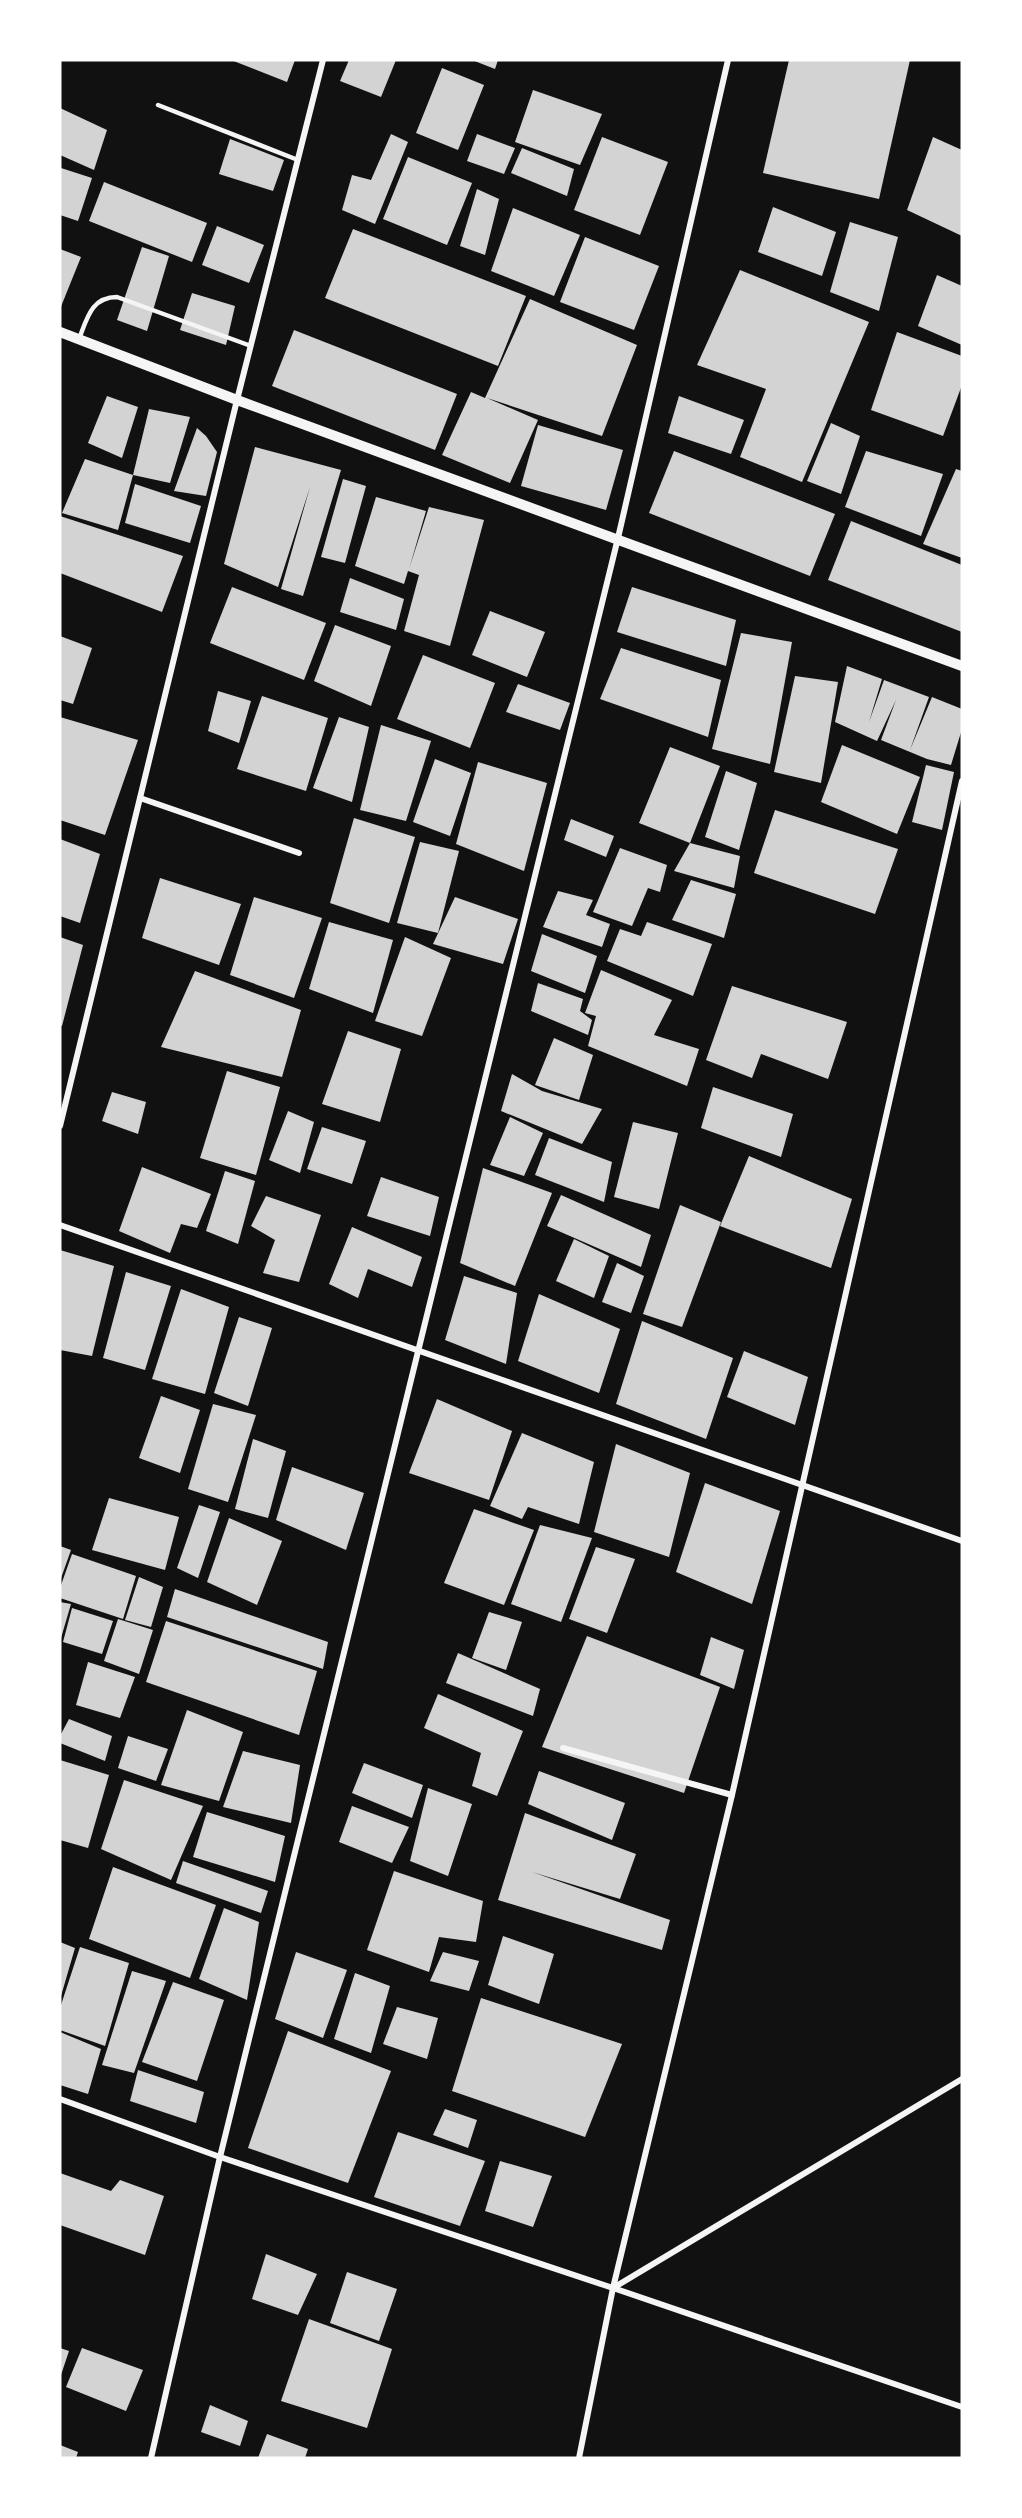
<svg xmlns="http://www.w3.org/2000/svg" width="1022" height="2518" font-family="Jost,sans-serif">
	<rect width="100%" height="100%" fill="#111"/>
	<g fill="#d3d3d3">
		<polygon points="231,60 295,60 287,82"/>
		<polygon points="349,60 396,60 381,97 340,81"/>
		<polygon points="472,60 498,60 495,69"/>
		<polygon points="789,60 910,60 879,199 763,173"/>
		<polygon points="442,68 484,85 458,150 416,133"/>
		<polygon points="533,90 602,114 580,165 515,142"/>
		<polygon points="60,108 107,130 94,170 60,155"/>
		<polygon points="391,134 408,142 375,224 342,210 352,175 371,180"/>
		<polygon points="477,134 515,148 504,174 467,161"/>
		<polygon points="602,137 668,162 640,235 574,210"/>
		<polygon points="933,137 962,150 962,236 907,210"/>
		<polygon points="230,139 284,160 273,191 219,174"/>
		<polygon points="522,148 574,169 567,196 511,173"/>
		<polygon points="408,157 472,183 447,245 383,219"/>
		<polygon points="61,168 92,178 78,221 60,215"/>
		<polygon points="104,182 207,223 192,262 89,221"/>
		<polygon points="477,189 499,199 485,255 460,246"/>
		<polygon points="773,207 836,232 822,276 758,252"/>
		<polygon points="513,208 580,235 554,296 491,271"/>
		<polygon points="850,222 898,237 879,311 830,292"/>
		<polygon points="217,226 264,245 249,283 202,265"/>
		<polygon points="353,229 526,296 498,366 325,298"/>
		<polygon points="585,237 659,266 634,330 560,302"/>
		<polygon points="142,247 169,256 147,331 117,320"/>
		<polygon points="60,249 81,257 60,309"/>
		<polygon points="740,270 869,322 802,482 740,457 766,389 697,365"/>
		<polygon points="937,275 962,286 962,345 918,326"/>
		<polygon points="192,293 235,306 226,345 180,330"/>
		<polygon points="530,299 637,345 602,436 487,398 538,420 510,483 442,455 471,392 485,398"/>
		<polygon points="294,330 457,394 435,450 272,386"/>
		<polygon points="897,332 962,356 962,385 943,436 871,410"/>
		<polygon points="107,396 138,407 122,458 88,443"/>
		<polygon points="679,396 744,420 731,454 668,433"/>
		<polygon points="149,409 190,417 170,483 133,475"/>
		<polygon points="831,423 860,436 841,494 807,481"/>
		<polygon points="538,425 623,450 606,510 521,486"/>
		<polygon points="197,428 206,436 217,452 206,496 174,491"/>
		<polygon points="255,447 341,470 303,596 281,589 310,487 278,587 224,564"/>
		<polygon points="674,451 835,514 810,576 649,513"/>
		<polygon points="866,451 943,474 921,536 845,507"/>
		<polygon points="85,459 133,475 118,530 62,513"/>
		<polygon points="956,469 962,471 962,558 923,544"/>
		<polygon points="343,479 366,486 345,563 321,557"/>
		<polygon points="135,484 201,506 190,543 125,523"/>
		<polygon points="376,497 426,511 409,569 429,507 484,520 450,646 404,631 419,575 408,571 404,584 355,566"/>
		<polygon points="60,516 183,556 162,612 60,573"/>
		<polygon points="851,521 962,565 962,632 828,580"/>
		<polygon points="350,578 404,599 396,630 340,612"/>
		<polygon points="232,587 326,623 304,680 210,643"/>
		<polygon points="632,587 736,620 726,666 617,632"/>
		<polygon points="490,611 545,632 527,677 472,655"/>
		<polygon points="335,625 391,646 371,706 314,681"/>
		<polygon points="741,633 792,642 770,764 712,749"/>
		<polygon points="60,636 92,648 73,704 60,700"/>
		<polygon points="621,648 721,680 708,737 600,699"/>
		<polygon points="423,655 495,683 470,748 397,719"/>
		<polygon points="847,666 882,679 869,722 884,680 929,697 910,750 932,697 962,709 962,729 951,765 927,759 881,740 896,700 877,741 835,722"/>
		<polygon points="795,676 838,682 821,783 774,772"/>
		<polygon points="518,684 570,703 560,730 506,712"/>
		<polygon points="218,691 251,701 239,743 208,731"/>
		<polygon points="262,696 328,718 306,791 237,769"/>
		<polygon points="60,717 138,740 105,835 60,820"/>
		<polygon points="339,717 369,727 352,802 313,788"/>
		<polygon points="381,725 431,741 406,821 360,810"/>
		<polygon points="842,745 920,777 897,834 821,802"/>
		<polygon points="670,747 720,766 690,843 740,856 734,888 674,871 690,843 639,823"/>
		<polygon points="435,759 471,773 450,836 413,822"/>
		<polygon points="478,762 547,783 524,871 456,844"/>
		<polygon points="926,765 954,772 942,830 912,822"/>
		<polygon points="726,771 757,783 739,850 705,837"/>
		<polygon points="775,810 898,849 875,914 754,873"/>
		<polygon points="354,818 415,837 389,923 330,903"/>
		<polygon points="571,819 614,836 606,857 564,840"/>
		<polygon points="60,839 100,854 80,923 60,916"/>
		<polygon points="420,842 459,851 438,933 397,923"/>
		<polygon points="620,848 667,865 660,892 648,888 632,926 593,912"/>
		<polygon points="160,878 241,904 219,965 142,938"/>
		<polygon points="691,880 736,894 724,938 672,920"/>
		<polygon points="558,891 593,900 586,915 610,924 602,947 543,927"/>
		<polygon points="254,897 322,918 294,998 230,975"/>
		<polygon points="455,897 518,919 503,964 433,944"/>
		<polygon points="329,922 393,940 373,1013 309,989"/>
		<polygon points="647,922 712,944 693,996 607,961 620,929 641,936"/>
		<polygon points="542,934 597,956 585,993 531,971"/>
		<polygon points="60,937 83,945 62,1026 60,1025"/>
		<polygon points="405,937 451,958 422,1036 375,1021"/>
		<polygon points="601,970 672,1000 654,1035 699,1049 687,1086 588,1046 596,1016 585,1013"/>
		<polygon points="195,971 301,1010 282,1077 161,1047"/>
		<polygon points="538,983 583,999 580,1011 592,1020 588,1035 531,1011"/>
		<polygon points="732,986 847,1022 828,1079 761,1054 752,1078 706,1060"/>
		<polygon points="348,1031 401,1049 380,1122 322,1104"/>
		<polygon points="554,1038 593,1055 579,1100 535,1085"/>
		<polygon points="227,1071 280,1087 256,1175 200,1158"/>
		<polygon points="512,1074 542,1091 602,1109 582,1144 501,1111"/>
		<polygon points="713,1087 793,1114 781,1157 701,1128"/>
		<polygon points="112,1092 146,1102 138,1134 102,1121"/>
		<polygon points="288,1111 314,1122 300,1173 269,1160"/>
		<polygon points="510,1117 543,1133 524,1176 490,1165"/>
		<polygon points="633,1122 678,1133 659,1209 614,1197"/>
		<polygon points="322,1127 366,1141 352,1184 307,1169"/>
		<polygon points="549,1138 612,1162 604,1202 535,1175"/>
		<polygon points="749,1156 852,1199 831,1268 720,1226"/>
		<polygon points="142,1167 211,1194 197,1228 181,1224 170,1253 119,1231"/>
		<polygon points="483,1168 552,1193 515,1286 460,1263"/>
		<polygon points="225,1171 255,1181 238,1244 206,1231"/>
		<polygon points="381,1177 439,1197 430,1236 367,1216"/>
		<polygon points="561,1195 651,1235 641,1267 547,1226"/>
		<polygon points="266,1196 321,1215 299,1282 263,1273 275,1240 251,1226"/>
		<polygon points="680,1205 721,1222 682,1327 643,1314"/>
		<polygon points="352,1227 422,1257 412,1287 368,1269 358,1298 329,1284"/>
		<polygon points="574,1239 609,1256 594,1298 556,1281"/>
		<polygon points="60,1250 114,1266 92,1356 60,1350"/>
		<polygon points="617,1263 644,1276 631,1313 602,1302"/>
		<polygon points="126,1272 171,1286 145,1370 103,1358"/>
		<polygon points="464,1276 517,1293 506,1364 445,1340"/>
		<polygon points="181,1289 229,1307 205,1394 152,1379"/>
		<polygon points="539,1294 620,1329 599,1393 518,1361"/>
		<polygon points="239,1317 272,1328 248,1406 214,1393"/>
		<polygon points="642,1321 733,1358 706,1439 616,1404"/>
		<polygon points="744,1351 808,1377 795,1425 727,1397"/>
		<polygon points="161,1396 200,1410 180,1473 139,1458"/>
		<polygon points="437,1399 512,1431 489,1500 409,1473"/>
		<polygon points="213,1404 256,1415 228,1502 188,1489"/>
		<polygon points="522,1433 594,1462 579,1524 528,1507 522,1519 490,1506"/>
		<polygon points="253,1439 286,1451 268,1518 235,1509"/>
		<polygon points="616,1444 690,1473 669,1557 594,1532"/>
		<polygon points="292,1467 364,1493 346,1550 276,1520"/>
		<polygon points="705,1483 780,1511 752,1604 676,1572"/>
		<polygon points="109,1498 179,1517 165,1570 92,1550"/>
		<polygon points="199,1505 220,1512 198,1578 177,1568"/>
		<polygon points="474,1509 534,1530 504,1605 444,1583"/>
		<polygon points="229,1518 282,1541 257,1605 207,1582"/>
		<polygon points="540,1525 592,1538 561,1622 511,1604"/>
		<polygon points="60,1546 71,1550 60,1581"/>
		<polygon points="596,1547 635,1559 607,1633 569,1619"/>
		<polygon points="72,1554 136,1576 123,1619 60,1598 60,1588"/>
		<polygon points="139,1577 163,1587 151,1627 125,1620"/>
		<polygon points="175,1589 328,1642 323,1669 167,1617"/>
		<polygon points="60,1602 71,1604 61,1638 60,1638"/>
		<polygon points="72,1608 113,1621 102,1654 63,1642"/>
		<polygon points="489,1612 522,1622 506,1670 472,1658"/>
		<polygon points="118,1619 153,1630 139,1674 104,1661"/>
		<polygon points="166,1621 317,1671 299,1735 146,1682"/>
		<polygon points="587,1636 720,1687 684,1793 542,1747"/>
		<polygon points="711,1637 744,1650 734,1689 700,1675"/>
		<polygon points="458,1653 540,1689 533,1716 446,1683"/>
		<polygon points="88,1662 135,1677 120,1718 76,1705"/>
		<polygon points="438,1694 523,1731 497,1796 472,1786 481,1753 424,1728"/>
		<polygon points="187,1710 243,1732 219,1801 161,1785"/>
		<polygon points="69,1719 112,1736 105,1761 60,1743 60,1736"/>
		<polygon points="128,1736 168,1749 156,1781 118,1768"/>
		<polygon points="243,1751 300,1765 291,1823 223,1807"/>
		<polygon points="60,1760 109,1775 88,1848 60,1840"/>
		<polygon points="364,1763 423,1785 412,1818 352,1793"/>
		<polygon points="539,1771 625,1803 612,1840 528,1804"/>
		<polygon points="124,1780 203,1806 171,1880 101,1849"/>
		<polygon points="428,1788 472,1804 448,1876 410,1861"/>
		<polygon points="352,1806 409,1827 392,1863 339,1842"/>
		<polygon points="207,1812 285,1836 275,1882 193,1857"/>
		<polygon points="525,1813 636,1854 620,1899 532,1872 670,1920 662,1950 498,1900"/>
		<polygon points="183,1861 268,1891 261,1913 176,1883"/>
		<polygon points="113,1867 216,1905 190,1978 89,1939"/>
		<polygon points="394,1871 483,1901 476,1942 439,1937 429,1972 367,1950"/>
		<polygon points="224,1908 259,1922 247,2000 199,1979"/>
		<polygon points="503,1936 554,1954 539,2004 488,1985"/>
		<polygon points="60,1942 75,1948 61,1996 60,1996"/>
		<polygon points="80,1947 129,1963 105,2046 60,2030 60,2008"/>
		<polygon points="296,1952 347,1970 323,2038 275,2019"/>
		<polygon points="443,1952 479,1961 469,1991 430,1981"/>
		<polygon points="132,1971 166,1981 134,2073 102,2065"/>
		<polygon points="355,1973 390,1986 371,2053 334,2039"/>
		<polygon points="173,1982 224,2000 197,2081 142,2062"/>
		<polygon points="481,1998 622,2044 585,2137 452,2091"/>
		<polygon points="397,2007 438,2018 427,2059 383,2044"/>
		<polygon points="288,2031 391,2071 348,2183 248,2148"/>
		<polygon points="60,2032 101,2049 88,2094 60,2085"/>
		<polygon points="138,2070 204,2092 196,2123 130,2101"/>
		<polygon points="445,2109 477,2120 468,2148 433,2135"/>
		<polygon points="398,2132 485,2161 460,2226 374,2197"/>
		<polygon points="500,2161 552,2176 533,2227 485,2211"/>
		<polygon points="60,2173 111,2191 120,2180 164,2196 145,2255 60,2225"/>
		<polygon points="266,2254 317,2274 298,2315 252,2299"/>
		<polygon points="347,2272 397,2289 379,2341 330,2323"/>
		<polygon points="309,2319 392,2349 367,2428 281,2401"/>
		<polygon points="60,2348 69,2351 60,2378"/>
		<polygon points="82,2348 143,2370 126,2411 66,2387"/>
		<polygon points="210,2405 248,2421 240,2446 201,2432"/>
		<polygon points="267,2434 308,2449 305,2458 258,2458"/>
		<polygon points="60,2445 78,2452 76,2458 60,2458"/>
	</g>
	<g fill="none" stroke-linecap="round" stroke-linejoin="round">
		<g stroke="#f5f5f5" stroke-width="4.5">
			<polyline points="158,105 298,160"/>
			<path d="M79 339C87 319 91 297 117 297L251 346"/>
		</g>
		<g stroke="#f5f5f5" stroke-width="6">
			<polyline points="140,798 299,853"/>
			<polyline points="60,1126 237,400 323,60"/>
			<polyline points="60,1225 962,1541"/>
			<polyline points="563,1748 732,1795"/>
			<polyline points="60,2099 220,2157 613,2288 962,2407"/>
			<polyline points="613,2288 962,2079"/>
			<polyline points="151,2458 220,2157 618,538 728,60"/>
			<polyline points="579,2458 613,2288 732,1795 962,781"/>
		</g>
		<polyline stroke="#f5f5f5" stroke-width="10" points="60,332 237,400 962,666"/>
	</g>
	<rect width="1022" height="2518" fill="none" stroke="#ffffff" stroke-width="123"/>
</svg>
